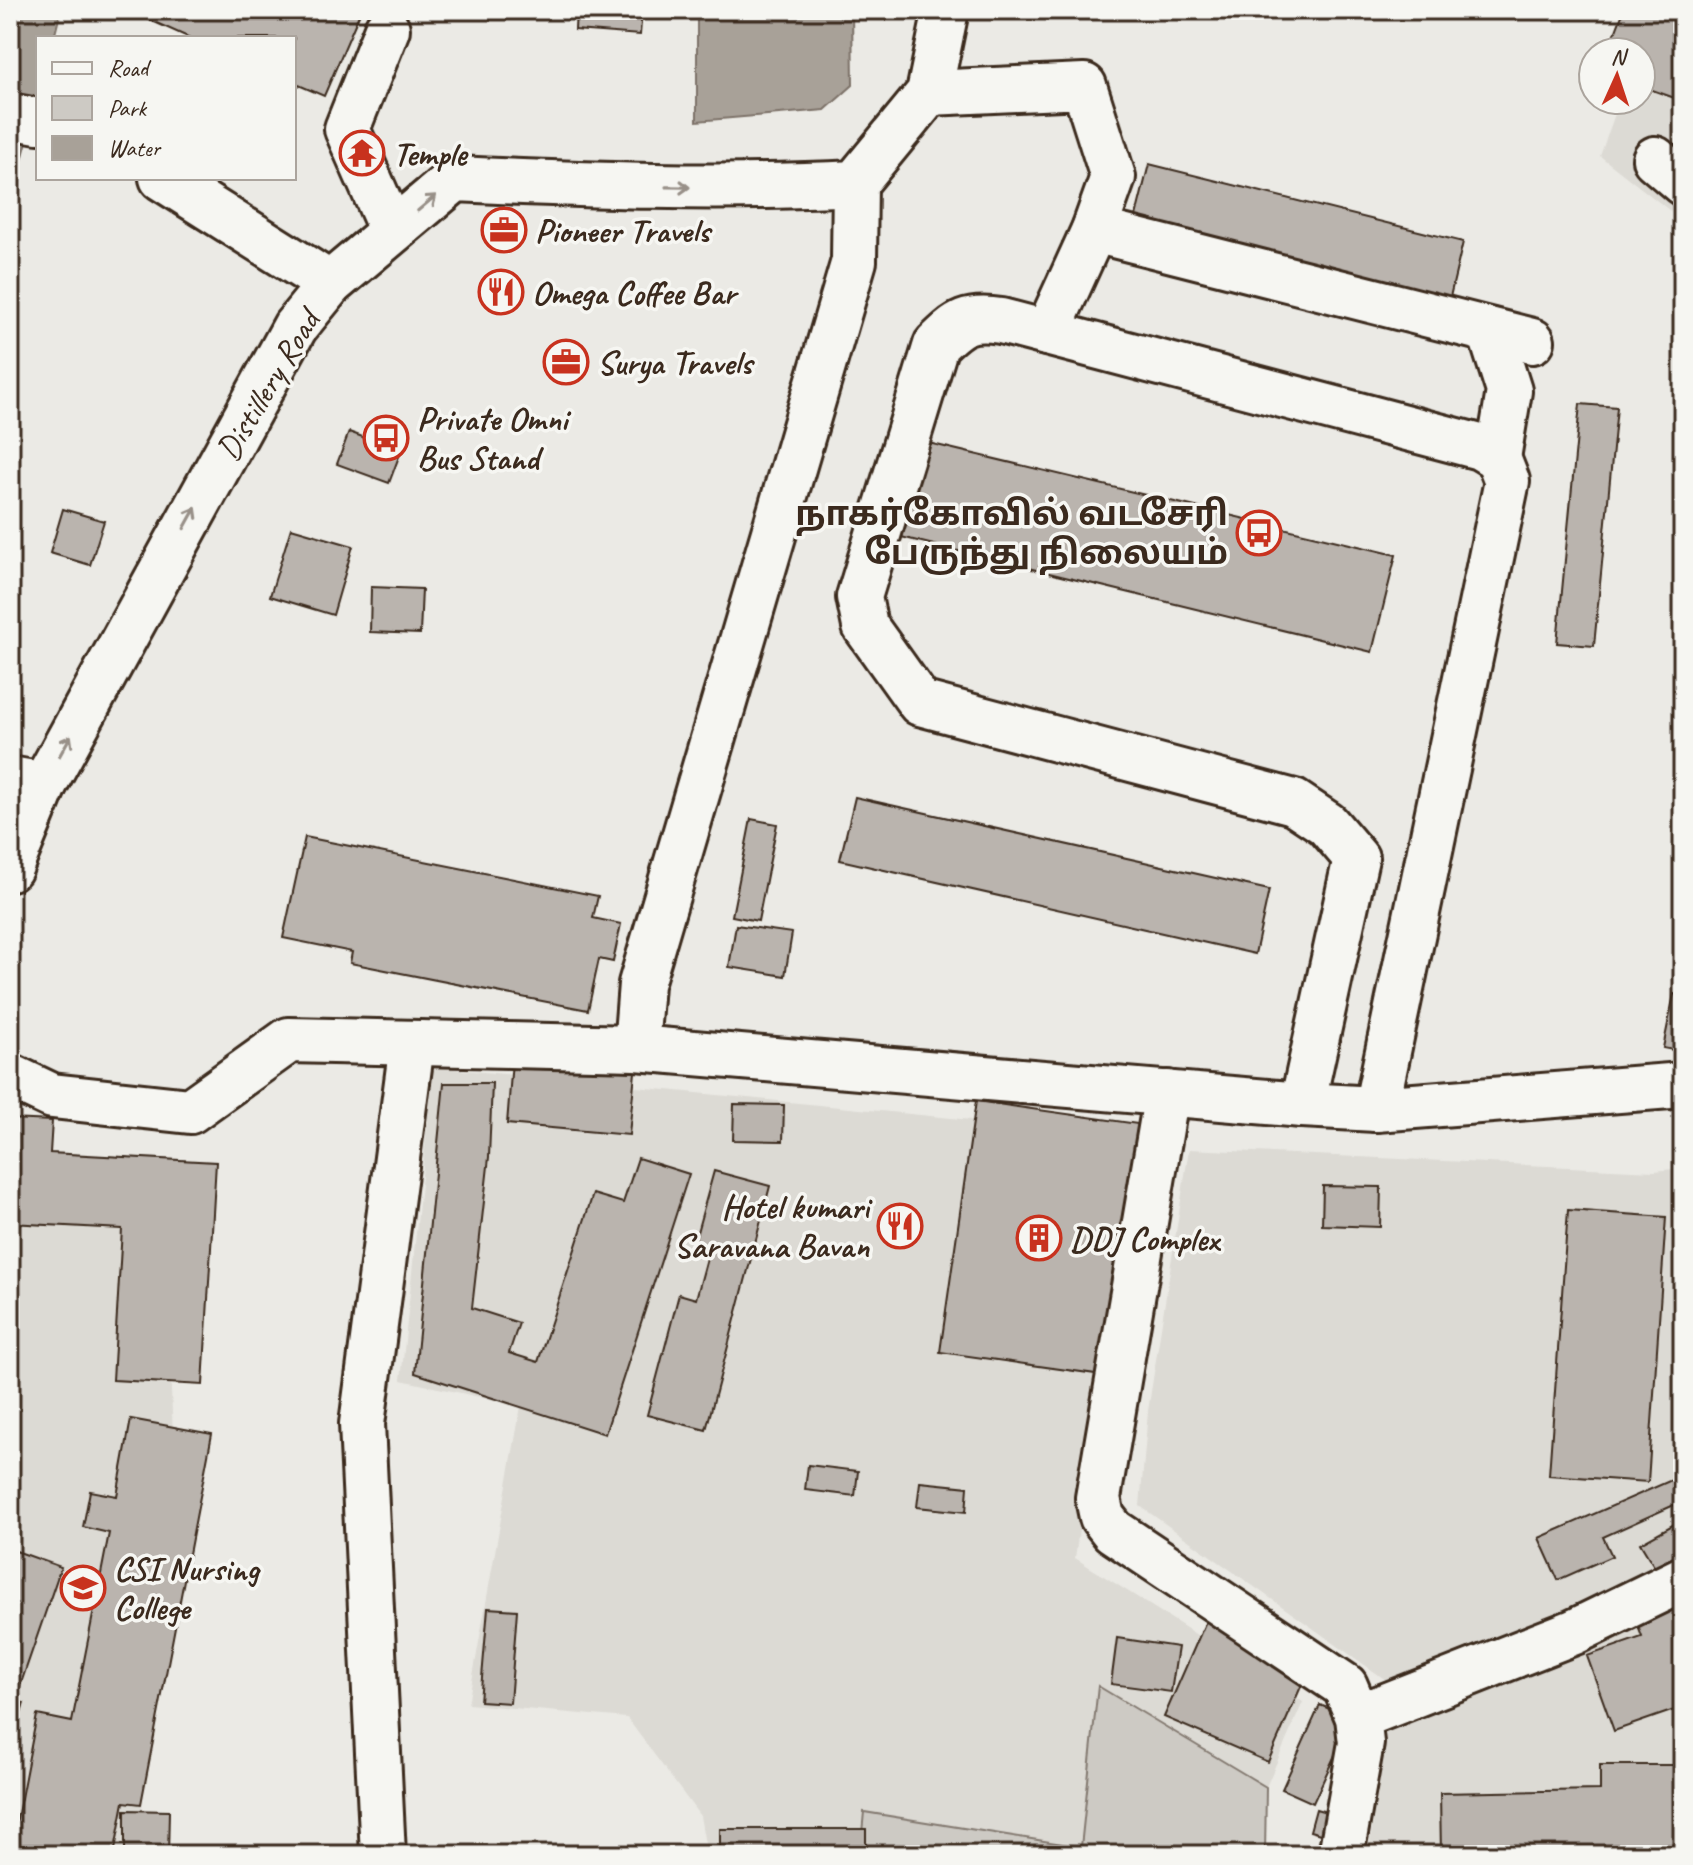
<svg xmlns="http://www.w3.org/2000/svg" width="1693" height="1865" font-family="Caveat,'Noto Sans Tamil',sans-serif">
	<rect width="100%" height="100%" fill="#ebeae5"/>
	<filter id="ink" filterUnits="userSpaceOnUse"><feTurbulence type="fractalNoise" baseFrequency=".0125" numOctaves="2"/><feDisplacementMap in="SourceGraphic" scale="16" xChannelSelector="R" yChannelSelector="G"/><feConvolveMatrix kernelMatrix="1 2 1 2 8 2 1 2 1" color-interpolation-filters="sRGB"/></filter>
	<g filter="url(#ink)">
		<g fill="#dcdad4">
			<polygon points="1683,10 1683,221 1600,156 1620,100 1641,100 1641,52"/>
			<polygon points="433,1067 1135,1136 1075,1558 1303,1702 1266,1787 1098,1687 1081,1847 864,1812 860,1855 707,1855 700,1816 627,1718 468,1704 521,1406 401,1380"/>
			<polygon points="1189,1149 1654,1171 1683,1168 1683,1855 1368,1855 1393,1685 1140,1506 1148,1411"/>
			<polygon points="10,1163 164,1233 173,1435 140,1741 144,1855 10,1855"/>
		</g>
		<polygon fill="#cdcac4" stroke="#847a71" stroke-width="2" points="1098,1686 1266,1787 1265,1855 860,1855 864,1812 1081,1847"/>
		<g fill="#a8a198" stroke="#7c7167" stroke-width="2">
			<polygon points="10,10 61,10 54,38 38,38 38,99 10,206"/>
			<polygon points="697,10 852,10 853,85 825,110 697,121"/>
		</g>
		<g fill="#bab4ae" stroke="#3b2a1e" stroke-width="2">
			<polygon points="146,10 361,10 324,96 294,83 294,38 190,38 143,17"/>
			<polygon points="576,10 642,10 640,35 575,30"/>
			<polygon points="1624,10 1683,10 1683,101 1641,86 1641,52 1608,52"/>
			<polygon points="1149,164 1463,242 1450,297 1135,220"/>
			<polygon points="1580,404 1617,407 1594,646 1557,643"/>
			<polygon points="349,432 401,451 389,483 337,464"/>
			<polygon points="920,441 1396,555 1372,652 897,536"/>
			<polygon points="63,509 104,521 90,565 50,553"/>
			<polygon points="291,528 353,546 333,615 270,596"/>
			<polygon points="371,587 422,589 420,634 370,632"/>
			<polygon points="855,797 1269,890 1255,954 840,860"/>
			<polygon points="751,819 777,824 758,921 732,916"/>
			<polygon points="305,837 598,896 593,918 621,924 613,962 599,959 588,1010 350,963 352,952 283,938"/>
			<polygon points="736,925 792,933 785,976 729,967"/>
			<polygon points="1674,994 1683,996 1683,1052 1663,1048"/>
			<polygon points="512,1061 635,1072 629,1135 507,1124"/>
			<polygon points="444,1083 492,1083 489,1157 472,1308 519,1323 509,1353 538,1362 593,1194 623,1203 638,1158 689,1174 605,1434 415,1373"/>
			<polygon points="976,1101 1138,1124 1103,1375 940,1352"/>
			<polygon points="734,1104 784,1105 783,1141 733,1140"/>
			<polygon points="10,1119 52,1121 50,1153 216,1162 203,1385 113,1380 122,1229 10,1223"/>
			<polygon points="714,1171 770,1186 706,1430 647,1415 679,1294 696,1299 710,1247 694,1243"/>
			<polygon points="1323,1186 1381,1187 1380,1227 1322,1225"/>
			<polygon points="1568,1210 1666,1217 1648,1482 1549,1475"/>
			<polygon points="1678,1378 1683,1379 1683,1414 1676,1413"/>
			<polygon points="131,1419 212,1434 141,1804 124,1802 114,1855 88,1850 87,1855 10,1855 37,1715 72,1722 109,1533 83,1527 90,1491 117,1496"/>
			<polygon points="808,1465 858,1471 855,1496 805,1490"/>
			<polygon points="1683,1475 1683,1501 1603,1537 1612,1556 1558,1580 1539,1538"/>
			<polygon points="920,1482 968,1487 966,1512 917,1507"/>
			<polygon points="1680,1521 1683,1527 1683,1563 1660,1576 1640,1543"/>
			<polygon points="16,1551 61,1567 20,1686 10,1683 10,1564"/>
			<polygon points="1683,1605 1683,1707 1614,1731 1587,1656 1642,1637 1636,1621"/>
			<polygon points="488,1608 517,1610 510,1703 480,1701"/>
			<polygon points="1206,1621 1310,1666 1268,1762 1164,1717"/>
			<polygon points="1117,1638 1178,1647 1171,1692 1111,1684"/>
			<polygon points="10,1700 24,1703 10,1753"/>
			<polygon points="1320,1705 1352,1718 1313,1803 1282,1789"/>
			<polygon points="1600,1765 1683,1765 1683,1855 1441,1855 1440,1793 1600,1790"/>
			<polygon points="1316,1809 1340,1816 1334,1838 1310,1831"/>
			<polygon points="125,1810 169,1811 168,1855 125,1855"/>
			<rect x="720" y="1829" width="146" height="26"/>
			<polygon points="1303,1848 1336,1851 1336,1855 1303,1855"/>
		</g>
		<g fill="none" stroke-linecap="round" stroke-linejoin="round">
			<g stroke="#3b2a1e" stroke-width="50">
				<g id="minor">
					<polyline points="387,29 347,129 392,231"/>
					<polyline points="929,93 1084,86 1113,177 1094,230 1047,333"/>
					<polyline points="10,116 38,121"/>
					<polyline points="1655,159 1683,183"/>
					<polyline points="162,178 330,284"/>
					<polyline points="1094,230 1532,341"/>
					<polyline points="1490,331 1509,391 1498,458"/>
					<polyline points="10,779 44,785"/>
					<polyline points="636,1048 641,984 854,261 855,183"/>
					<polyline points="10,1076 52,1096 190,1111 289,1040 636,1048 1302,1105 1376,1109 1683,1085"/>
					<polyline points="1167,1093 1098,1498 1102,1517 1113,1531 1345,1686 1358,1717 1361,1743 1341,1855"/>
					<path d="M1302 1105 1356 858 1327 824 1294 802 920 703 865 626 859 597 936 345C959 322 968 316 1001 321L1480 447 1498 458 1507 481 1376 1109"/>
					<polyline points="1358,1717 1574,1632 1683,1579"/>
					<polyline points="383,1855 362,1424 412,1044"/>
				</g>
			</g>
			<g stroke="#3b2a1e" stroke-width="50">
				<path id="major" d="M10 868 44 785 295 327 330 284 455 179C589 185 721 190 855 183L929 93 946 10"/>
			</g>
			<use href="#minor" stroke="#f6f6f2" stroke-width="44"/>
			<use href="#major" stroke="#f6f6f2" stroke-width="44"/>
		</g>
		<defs><path id="oneway-shaft" d="M-6 0H5M1.5-3L5.5 0L1.5 3" fill="none" stroke-width="1.6" stroke-linecap="round" stroke-linejoin="round" transform="scale(2)"/></defs>
		<g stroke="#989088">
			<use href="#oneway-shaft" transform="translate(678 187) rotate(1)"/>
			<use href="#oneway-shaft" transform="translate(427 203) rotate(-40)"/>
			<use href="#oneway-shaft" transform="translate(190 518) rotate(-61)"/>
			<use href="#oneway-shaft" transform="translate(65 746) rotate(-61)"/>
		</g>
	</g>
	<defs>
		<g id="temple-ring" transform="scale(2.3)"><circle r="9.5" fill="#f6f6f2" stroke="#c8321e" stroke-width="1.5"/><path d="M0-6L5-2H3V0L6.5 2.5H4V6H1.5V3h-3V6H-4V2.5H-6.5L-3 0V-2H-5Z" fill="#c8321e"/></g>
		<g id="office-ring" transform="scale(2.3)"><circle r="9.5" fill="#f6f6f2" stroke="#c8321e" stroke-width="1.5"/><path d="M-6-3h4V-5.5h4V-3h4V5H-6ZM-1-4.5V-3h2v-1.5ZM-6 0V1H6V0Z" fill="#c8321e"/></g>
		<g id="restaurant-ring" transform="scale(2.3)"><circle r="9.5" fill="#f6f6f2" stroke="#c8321e" stroke-width="1.5"/><path d="M-5-6h1v4h1v-4h1v4h1v-4h1v5L-1.5 .5V6h-2V.5L-5-1ZM5-6V6H3V1.5H1.5Q1.5-4 5-6Z" fill="#c8321e"/></g>
		<g id="bus-ring" transform="scale(2.3)"><circle r="9.5" fill="#f6f6f2" stroke="#c8321e" stroke-width="1.5"/><path d="M-5-6H5V4H4V6H2V4H-2V6H-4V4H-5ZM-3.5-4V0h7V-4ZM-3.5 1.2v1.5H-2V1.2ZM2 1.2v1.5H3.5V1.2Z" fill="#c8321e"/></g>
		<g id="building-ring" transform="scale(2.3)"><circle r="9.5" fill="#f6f6f2" stroke="#c8321e" stroke-width="1.5"/><path d="M-4-6H4V6H1V3H-1V6H-4ZM-2.5-4.3h1.7v1.8h-1.7ZM.8-4.3h1.7v1.8H.8ZM-2.5-1h1.7V.8h-1.7ZM.8-1h1.7V.8H.8Z" fill="#c8321e"/></g>
		<g id="university-ring" transform="scale(2.3)"><circle r="9.5" fill="#f6f6f2" stroke="#c8321e" stroke-width="1.5"/><path d="M0-5L7-2L0 1L-7-2ZM-4 1L0 2.5L4 1V4Q0 6-4 4Z" fill="#c8321e"/></g>
	</defs>
	<g fill-rule="evenodd">
		<use href="#temple-ring" x="362" y="153"/>
		<use href="#office-ring" x="504" y="230"/>
		<use href="#restaurant-ring" x="501" y="292"/>
		<use href="#office-ring" x="566" y="362"/>
		<use href="#bus-ring" x="386" y="438"/>
		<use href="#bus-ring" x="1259" y="533"/>
		<use href="#restaurant-ring" x="900" y="1226"/>
		<use href="#building-ring" x="1039" y="1238"/>
		<use href="#university-ring" x="83" y="1588"/>
	</g>
	<g text-anchor="middle" stroke-width="7" stroke-linejoin="round" paint-order="stroke">
		<g font-size="34" font-weight="bold" fill="#3b2a1e" stroke="#f6f6f2" text-anchor="start">
			<text x="393" y="165">Temple</text>
			<text x="535" y="242">Pioneer Travels</text>
			<text x="532" y="304">Omega Coffee Bar</text>
			<text x="597" y="374">Surya Travels</text>
			<text x="417" y="430">Private Omni<tspan x="417" dy="39">Bus Stand</tspan></text>
			<text x="1228" y="525" text-anchor="end">நாகர்கோவில் வடசேரி<tspan x="1228" dy="39">பேருந்து நிலையம்</tspan></text>
			<text x="869" y="1218" text-anchor="end">Hotel kumari<tspan x="869" dy="39">Saravana Bavan</tspan></text>
			<text x="1070" y="1250">DDJ Complex</text>
			<text x="114" y="1580">CSI Nursing<tspan x="114" dy="39">College</tspan></text>
		</g>
		<g font-size="34" fill="#3b2a1e" stroke="#f6f6f2">
			<text transform="translate(267 385) rotate(-59)" y="12">Distillery Road</text>
		</g>
	</g>
	<rect width="1693" height="1865" fill="none" stroke="#f6f6f2" stroke-width="40"/>
	<rect x="20" y="20" width="1653" height="1825" fill="none" stroke="#3b2a1e" stroke-width="3" filter="url(#ink)"/>
	<rect x="36" y="36" width="260" height="144" fill="#f6f6f2" stroke="#aba49d" stroke-width="2"/>
	<rect x="52" y="62" width="40" height="12" fill="#f6f6f2" stroke="#aba49d" stroke-width="2"/>
	<text x="108" y="76" font-size="24" fill="#3b2a1e">Road</text>
	<rect x="52" y="96" width="40" height="24" fill="#cdcac4" stroke="#aba49d" stroke-width="2"/>
	<text x="108" y="116" font-size="24" fill="#3b2a1e">Park</text>
	<rect x="52" y="136" width="40" height="24" fill="#a8a198" stroke="#aba49d" stroke-width="2"/>
	<text x="108" y="156" font-size="24" fill="#3b2a1e">Water</text>
	<g transform="translate(1617 76) rotate(3)"><circle r="38" fill="#f6f6f2" stroke="#aba49d" stroke-width="2"/>
	<path d="M0-6L14 30L0 20L-14 30Z" fill="#c8321e"/>
	<text y="-12" font-size="22" font-weight="bold" text-anchor="middle" fill="#3b2a1e">N</text>
	</g>
</svg>
